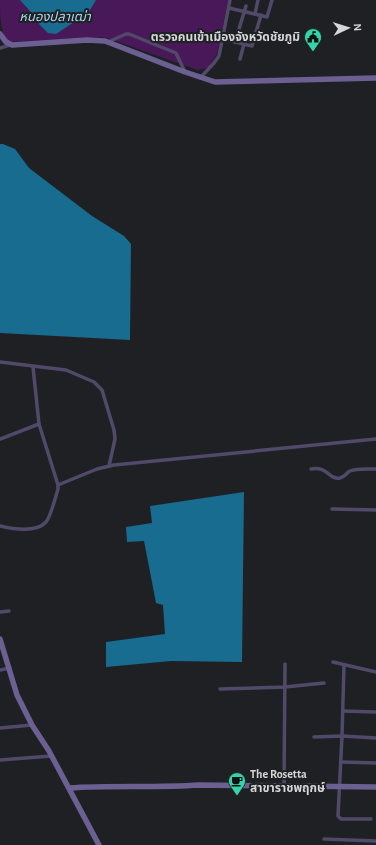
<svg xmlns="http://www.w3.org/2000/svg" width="376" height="845" font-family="'Alegreya Sans','Noto Sans Thai',sans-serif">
	<rect width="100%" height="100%" fill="#1f2023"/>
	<path fill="#491859" d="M0 0H228L217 54 208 68 198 70 107 38 99 37 8 42C0 31 0 15 0 0Z"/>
	<g fill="#176c90">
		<polygon points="20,0 96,0 90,10 83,16 56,34 48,33 38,23 38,20"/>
		<polygon points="0,144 3,144 15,149 29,168 92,216 124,236 131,244 130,340 0,333"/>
		<polygon points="244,492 242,662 171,661 106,667 106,642 165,634 163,605 156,603 144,541 127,542 126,527 152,523 150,506"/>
	</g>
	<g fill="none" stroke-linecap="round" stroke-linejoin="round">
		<g stroke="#514969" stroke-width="3.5">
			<polyline points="229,8 267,17 272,0"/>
			<polyline points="255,14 258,0"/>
			<polyline points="223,39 252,46 261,15"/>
			<polyline points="108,42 126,34 129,34 176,53 185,72"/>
			<polyline points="235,42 246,6"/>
			<polyline points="0,48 10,45"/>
			<polyline points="240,59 244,44"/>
			<polyline points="201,77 214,63 219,56 230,0"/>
			<polyline points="0,362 66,370 94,382 102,390 114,430 115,439 109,466"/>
			<polyline points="0,439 39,424"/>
			<path d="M311 469C328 466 329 480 340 478 345 477 346 473 350 471 357 468 368 469 376 469"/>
			<polyline points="58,485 97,469 114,465 376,439"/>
			<polyline points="332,509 376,510"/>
			<path d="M0 526C13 529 36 533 46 522 50 518 56 496 58 489V485L39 424 33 367"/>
			<polyline points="0,612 9,611"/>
			<polyline points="333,662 376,672"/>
			<polyline points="344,665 342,736 338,816 341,819 371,819"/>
			<polyline points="0,670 10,668"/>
			<polyline points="220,689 285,687 324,683"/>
			<polyline points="343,711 376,712"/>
			<polyline points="0,728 32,725"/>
			<polyline points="314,737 342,736 376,738"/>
			<polyline points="0,760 51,756"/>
			<polyline points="341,762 376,763"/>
			<polyline points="284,786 285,664"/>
			<polyline points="324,839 376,841"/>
		</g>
		<g stroke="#6c5f92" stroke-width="5.5">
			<polyline points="0,34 6,42 12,45 87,40 105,41 185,72 215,82 376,78"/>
			<polyline points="0,639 17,695 32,725 49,751 99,845"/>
			<path d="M69 788C112 785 156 788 199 785L376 787"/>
		</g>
	</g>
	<defs>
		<g id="civic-pin" transform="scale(0.9)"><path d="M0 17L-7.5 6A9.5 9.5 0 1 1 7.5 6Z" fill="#33d4a8" stroke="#1f2023"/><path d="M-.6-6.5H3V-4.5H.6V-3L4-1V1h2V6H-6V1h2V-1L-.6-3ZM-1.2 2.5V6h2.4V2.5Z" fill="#111"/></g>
		<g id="cafe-pin" transform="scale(0.9)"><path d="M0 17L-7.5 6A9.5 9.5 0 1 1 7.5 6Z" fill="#33d4a8" stroke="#1f2023"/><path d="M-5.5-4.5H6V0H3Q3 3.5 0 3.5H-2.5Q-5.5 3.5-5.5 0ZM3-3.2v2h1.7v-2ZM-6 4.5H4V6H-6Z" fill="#111"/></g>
	</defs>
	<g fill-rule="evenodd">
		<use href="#civic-pin" x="313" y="37"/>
		<use href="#cafe-pin" x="237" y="781"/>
	</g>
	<g text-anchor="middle" stroke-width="4" stroke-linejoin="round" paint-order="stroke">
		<g font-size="12" font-weight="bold" fill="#d5d6d7" stroke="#1f2023" text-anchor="end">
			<text x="300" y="41">ตรวจคนเข้าเมืองจังหวัดชัยภูมิ</text>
			<text x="250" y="778" text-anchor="start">The Rosetta<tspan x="250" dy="14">สาขาราชพฤกษ์</tspan></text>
		</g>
		<g font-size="13" font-style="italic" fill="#a8d6ef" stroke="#1f2023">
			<text x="55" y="21">หนองปลาเฒ่า</text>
		</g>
	</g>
	<g transform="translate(348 28) rotate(86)" stroke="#1f2023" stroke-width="3" paint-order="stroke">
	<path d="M0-3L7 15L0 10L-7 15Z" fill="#d5d6d7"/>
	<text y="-6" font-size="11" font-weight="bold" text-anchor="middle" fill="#d5d6d7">N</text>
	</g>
</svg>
